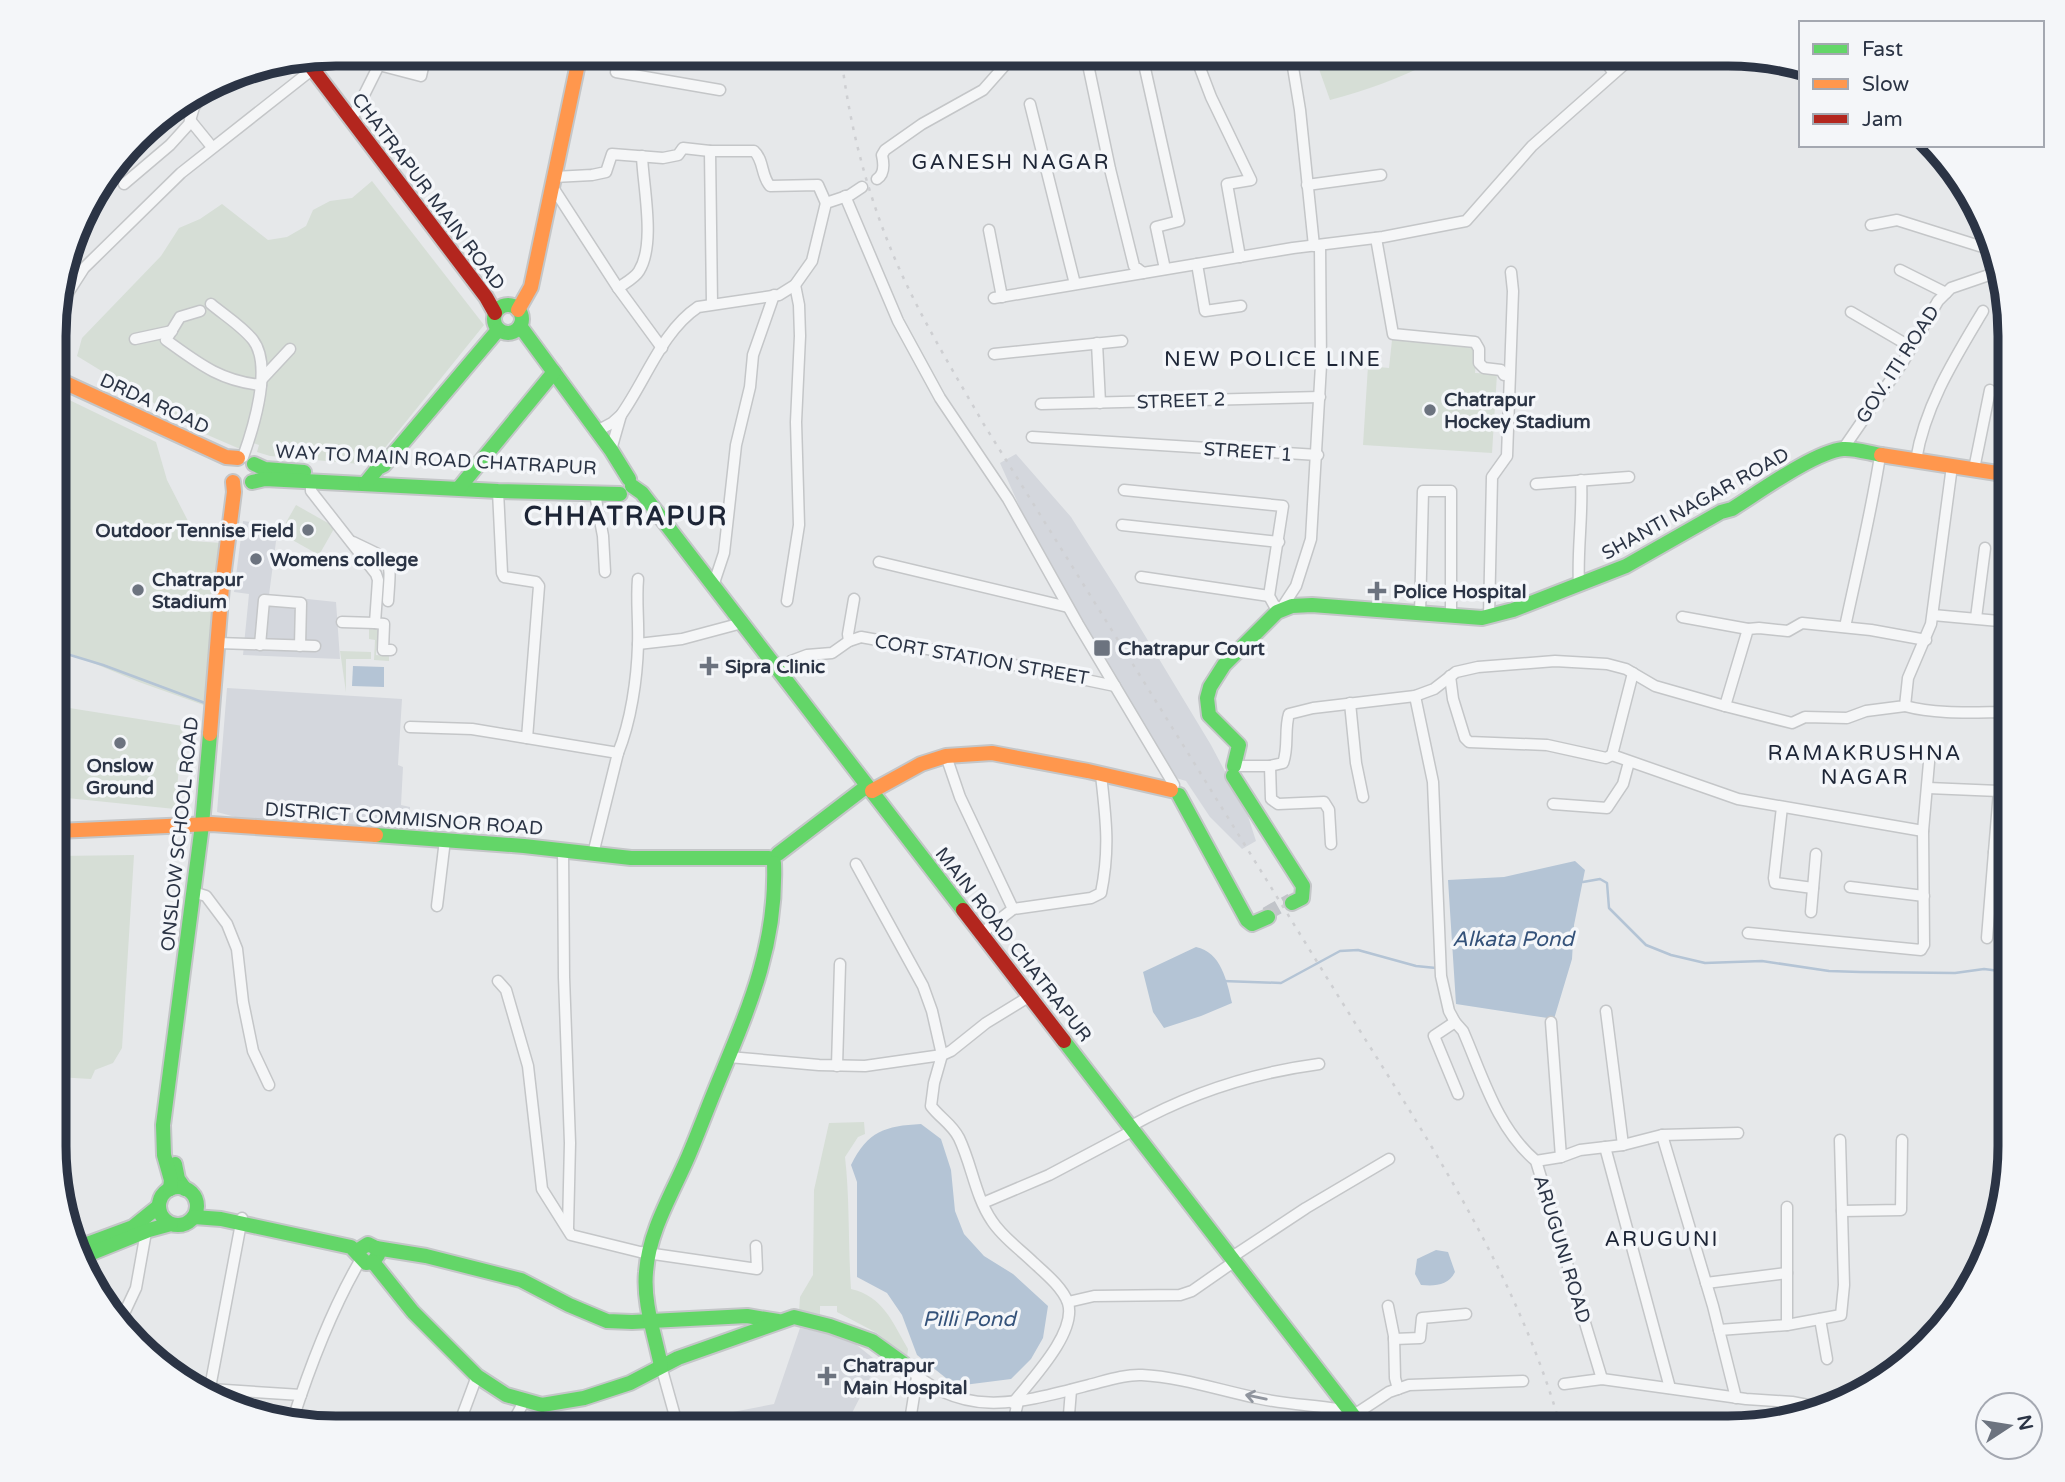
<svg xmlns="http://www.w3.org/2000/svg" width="2065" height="1482" font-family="'Varela Round',sans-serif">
	<rect width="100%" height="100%" fill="#e6e8ea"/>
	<g fill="#d4d7dd">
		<polygon points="1016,454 1071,517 1118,591 1211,745 1247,813 1256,841 1242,849 1210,817 1186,781 1176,778 1099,653 1033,537 1000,463"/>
		<polygon points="243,521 278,526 269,595 336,602 340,659 243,655 249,594 234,592"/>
		<polygon points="227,688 402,699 398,765 403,767 401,805 410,807 408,830 250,821 217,812"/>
		<polygon points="800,1328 840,1336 853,1342 878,1362 852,1413 851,1427 683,1427 681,1422 774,1404"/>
	</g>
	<g fill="#d6ded6">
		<path d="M1314 55H1430L1433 61C1399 79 1367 90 1330 100Z"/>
		<polygon points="372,181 484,325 371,465 270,456 257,452 259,445 244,440 240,449 203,433 77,356 82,338 161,256 179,228 200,219 222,204 268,240 287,237 306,226 313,210 330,201 352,198"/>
		<polygon points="1392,340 1477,348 1475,373 1497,374 1492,453 1363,445 1368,366 1389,368"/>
		<polygon points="57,394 156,442 167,480 188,521 192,541 222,543 209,707 139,682 57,648"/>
		<polygon points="296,505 335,527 319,555 280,533"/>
		<polygon points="369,628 378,629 376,655 389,656 389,661 374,660 375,640 369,639"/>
		<polygon points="340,651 371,652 371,659 346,659 346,692"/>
		<polygon points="63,707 183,726 175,809 57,797 57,761"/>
		<polygon points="134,855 122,1048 113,1063 95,1070 91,1079 57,1077 57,856"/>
		<path d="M864 1122 865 1134 858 1137 845 1157C850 1201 848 1245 851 1289 883 1296 893 1323 908 1349L907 1358 877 1333 837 1312V1306H820V1314L799 1312 800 1297 813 1275 814 1190 829 1123Z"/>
	</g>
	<g fill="#b4c4d5">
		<polygon points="353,666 384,667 384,687 352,686"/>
		<polygon points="1575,861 1585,870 1574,925 1572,959 1554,1019 1456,1004 1448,880 1504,877"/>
		<path d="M1196 947C1221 952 1227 981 1232 1003L1201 1016 1164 1028 1153 1012 1143 972Z"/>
		<path d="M921 1124 941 1139 951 1170 955 1211 964 1234 984 1256 1013 1274 1048 1306 1043 1338 1031 1359 1011 1379 956 1386 917 1355 902 1315 887 1293 857 1277V1182L851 1165C868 1131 885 1126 921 1124Z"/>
		<path d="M1436 1250 1448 1252 1455 1272C1448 1286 1435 1286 1421 1285L1415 1274 1417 1259Z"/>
	</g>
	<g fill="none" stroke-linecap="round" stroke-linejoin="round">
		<g stroke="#b4c4d5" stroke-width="2.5">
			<polyline points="57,651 103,665 205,703"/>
			<polyline points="1583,882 1600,879 1607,883 1609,908 1646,945 1671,955 1705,963 1762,961 1829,971 1860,972 1955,973 1984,969 2000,971 2010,975"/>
			<polyline points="1223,981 1281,983 1340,951 1358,950 1416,966 1436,968"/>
		</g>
		<polyline stroke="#c1c4c9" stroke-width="14" stroke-dasharray="14 7" stroke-linecap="butt" points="1266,914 1291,900"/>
		<g stroke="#c4c6c8" stroke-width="13">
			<g id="street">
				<polyline points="603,54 620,57 616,72 720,90"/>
				<polyline points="1086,55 1110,169 1134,266 1143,273 1293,248 1383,237 1466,221 1532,146 1635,55"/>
				<polyline points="1142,55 1179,221 1156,227 1165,269"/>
				<polyline points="1195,55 1211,97 1251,180 1227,184 1240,257"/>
				<polyline points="1255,55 1257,63 1286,55"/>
				<polyline points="1291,55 1300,110 1314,246"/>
				<polyline points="1601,55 1613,72"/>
				<polyline points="379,65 421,76 426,54"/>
				<polyline points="1030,104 1075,284"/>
				<polyline points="351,118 355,113 379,65 382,54"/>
				<polyline points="190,120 212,147"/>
				<polyline points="710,151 712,304"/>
				<path d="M554 177 592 175 606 172 612 154 663 158 678 155 683 148 710 151H754C764 160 761 176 770 186L818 185 826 203"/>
				<path d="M877 179C885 174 884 164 882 155L885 150 922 124 983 90 1014 55"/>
				<polyline points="124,184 170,145 189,124 194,107 208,89"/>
				<polyline points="1307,185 1381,175"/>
				<polyline points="552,186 618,288 662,348"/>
				<polyline points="845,196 898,321 940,398 1008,499 1078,624 1174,785"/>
				<polyline points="1871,225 1897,220 1992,250"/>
				<polyline points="989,230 1002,297"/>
				<polyline points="1376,238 1393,334 1475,342 1479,349 1479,363 1484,368 1501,370 1504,375"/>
				<polyline points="1197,264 1205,311 1241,306"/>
				<polyline points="1900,270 1946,293"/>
				<path d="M618 288C625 283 635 278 639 271 656 244 643 186 642 156"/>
				<polyline points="994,298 1143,273"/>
				<path d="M211 304C224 315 242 326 253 340 273 366 253 429 243 457"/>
				<polyline points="57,310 84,268 181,173 318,65"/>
				<path d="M200 311 180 317 166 340C198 363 220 381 261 385"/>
				<polyline points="1851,312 1911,347"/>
				<polyline points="135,339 172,331"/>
				<polyline points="1097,343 1100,403"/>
				<polyline points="994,354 1122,341"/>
				<polyline points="262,379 290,349"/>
				<polyline points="1041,404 1320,397"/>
				<path d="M597 431 612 423 621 415C646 380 662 331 698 307L779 295 795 285 812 261 826 203 850 195 862 187"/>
				<polyline points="1032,437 1318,455"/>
				<polyline points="1843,449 1903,362 1938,301 1951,288 1986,276 1997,270"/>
				<polyline points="611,450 621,415"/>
				<path d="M1916 460C1925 405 1955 358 1983 311"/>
				<polyline points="1974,469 1990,390"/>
				<polyline points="2006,474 2010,455"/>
				<polyline points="311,482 311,491 376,574 378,580 375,623 384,624 383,650 391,650"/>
				<polyline points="1536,484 1629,477"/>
				<polyline points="1124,490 1283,506 1269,596 1274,605 1281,609 1296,586 1311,539 1321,365 1320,245"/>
				<polyline points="498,491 502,573 504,577 536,582 539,586 527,738"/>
				<polyline points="595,494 603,536 605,572"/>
				<polyline points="1122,525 1279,542"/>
				<path d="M353 542C394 562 391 555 388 601"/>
				<polyline points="879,562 1068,607"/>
				<polyline points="1141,577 1269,596"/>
				<path d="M1579 585C1577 550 1583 516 1581 480"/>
				<polyline points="713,586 724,553 736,445 750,387 753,355 774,295"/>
				<polyline points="787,601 799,525 796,422 800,336 799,305 795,285"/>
				<polyline points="1420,614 1423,491 1451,491 1451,616"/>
				<polyline points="1933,615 2010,622"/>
				<polyline points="1489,617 1492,477 1507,456 1513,291 1511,272"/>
				<polyline points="1682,617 1748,629"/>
				<polyline points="1976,618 1985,548"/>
				<polyline points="342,622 375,623"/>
				<path d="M1845 627C1857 570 1871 514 1880 456"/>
				<polyline points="849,641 848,634 854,599"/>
				<polyline points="218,643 315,646"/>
				<polyline points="638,644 682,639 742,623"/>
				<polyline points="260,645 264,600 301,603 300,646"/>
				<polyline points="778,670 791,661 807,655 832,653 849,641 861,637 1000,662 1115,686"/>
				<polyline points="1633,673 1612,755 1738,799 1923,831"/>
				<polyline points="1450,676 1453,699 1465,738 1469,742 1547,745 1606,758 1612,755"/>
				<path d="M1415 696 1433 782 1441 976 1449 1011 1455 1022 1463 1031C1483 1077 1497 1128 1536 1161L1602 1379"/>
				<polyline points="1350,703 1356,763 1363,797"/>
				<polyline points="1725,706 1792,723 1805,717 1847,718 1866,711 1905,706 1908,678 1931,624 1952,466"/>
				<path d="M1905 706C1938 715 1976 712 2010 712"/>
				<polyline points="410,727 472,729 618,753 593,854"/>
				<path d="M618 753C631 721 637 679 638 645 639 622 636 601 638 579"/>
				<polyline points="946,756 960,797 1013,909"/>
				<path d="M1234 766H1270L1283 763C1289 747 1284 730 1289 714L1313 708 1415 696 1434 689 1456 672 1478 667 1555 661 1607 664 1626 669 1655 686 1725 706 1748 629 1759 628 1788 631 1802 623 1871 630 1926 640"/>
				<polyline points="1270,766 1271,799 1278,804 1324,802 1329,810 1331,844"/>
				<polyline points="1928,788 1999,791 1987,938"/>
				<polyline points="1553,804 1607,808 1623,784 1629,762"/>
				<polyline points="1782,807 1774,878 1775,883 1813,888"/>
				<polyline points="563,851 564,977 570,1143 568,1228"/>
				<polyline points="1994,852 2010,854"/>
				<path d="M856 864 923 986 932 1011 942 1055 934 1083 931 1106C940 1118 952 1124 959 1138 972 1165 975 1196 992 1221 1003 1238 1020 1249 1034 1263 1045 1273 1063 1288 1068 1303 1077 1333 1031 1380 1013 1403"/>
				<polyline points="1850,887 1924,896"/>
				<polyline points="193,892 206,896 227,924 237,949 243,1002 253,1051 269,1085"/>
				<polyline points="437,906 445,840"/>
				<polyline points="1811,912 1816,854"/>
				<path d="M982 933 1013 909 1091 898 1101 893C1110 849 1106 819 1101 775"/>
				<polyline points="1748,933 1921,950 1924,945 1923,831 1930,751"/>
				<polyline points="498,981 506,990 528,1066 542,1189 571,1235 640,1252 757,1269 756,1246"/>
				<polyline points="1606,1011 1623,1145"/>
				<polyline points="1455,1022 1434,1036 1458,1094"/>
				<polyline points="1551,1022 1561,1157"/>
				<polyline points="729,1057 819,1065 865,1066 942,1055 951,1051 986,1023 1030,996"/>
				<polyline points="837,1066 840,964"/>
				<path d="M1131 1126C1190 1093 1251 1073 1319 1064"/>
				<polyline points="1662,1135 1713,1306 1736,1398"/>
				<polyline points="1605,1147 1670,1388"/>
				<polyline points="1536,1161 1561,1157 1580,1150 1623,1145 1662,1135 1738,1133"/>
				<polyline points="983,1203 1049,1175 1134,1130"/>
				<polyline points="1842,1211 1901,1210 1902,1140"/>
				<polyline points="1232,1257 1306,1208 1389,1159"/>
				<polyline points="1706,1283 1787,1273"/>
				<polyline points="1068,1302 1094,1296 1180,1295 1192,1291 1235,1261"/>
				<polyline points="1388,1306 1394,1336 1395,1378 1398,1389"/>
				<polyline points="1820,1319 1827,1359"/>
				<polyline points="121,1320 136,1288 146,1232"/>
				<polyline points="1787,1325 1787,1207"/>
				<polyline points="1719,1330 1787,1325 1841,1315 1844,1285 1840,1140"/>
				<polyline points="1394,1339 1420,1338 1422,1318 1466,1314"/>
				<path d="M904 1364C961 1421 1020 1403 1089 1385 1105 1381 1125 1374 1142 1375 1180 1377 1219 1390 1257 1398 1283 1404 1311 1405 1337 1409L1347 1405"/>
				<polyline points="661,1366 678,1427"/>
				<polyline points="1564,1384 1602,1379 1746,1399 1792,1402 1818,1407"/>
				<polyline points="210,1389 301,1395"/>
				<polyline points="209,1393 242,1218"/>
				<polyline points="1354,1415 1389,1392 1409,1385 1523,1381"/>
				<path d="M292 1422C310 1366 331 1310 361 1259"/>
				<polyline points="458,1427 477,1376"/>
				<polyline points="510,1427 525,1400"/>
				<polyline points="909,1427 917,1377"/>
				<polyline points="1012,1427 1018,1402"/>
				<polyline points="1068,1427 1071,1390"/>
				<polyline points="1333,1428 1337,1409"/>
			</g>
		</g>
		<g stroke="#c4c6c8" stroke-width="18">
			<g id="fast">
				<circle cx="508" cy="319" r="14"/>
				<polyline points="520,326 611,450 629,479"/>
				<polyline points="254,464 265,469 304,472"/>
				<polyline points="252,482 265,479 498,491 620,494"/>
				<polyline points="365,484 378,468 384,465 498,330"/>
				<polyline points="632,486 642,493 963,910"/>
				<polyline points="459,488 554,372"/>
				<path d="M1234 766 1239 745 1209 715 1207 698 1210 687 1224 665 1277 612 1292 606 1312 605 1482 618 1513 610 1626 566 1721 512 1732 509C1758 493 1814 452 1843 449 1854 448 1869 453 1881 455"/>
				<polyline points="1233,776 1303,886 1302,898 1292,903"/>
				<polyline points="1179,795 1247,920 1252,924 1268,917"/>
				<polyline points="376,835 524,846 631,858 769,858"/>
				<polyline points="778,854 867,786"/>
				<polyline points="1064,1041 1363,1428"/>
				<polyline points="175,1164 178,1179 185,1189"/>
				<circle cx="178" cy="1206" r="19"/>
				<polyline points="170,1189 171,1180 164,1155 163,1125 202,825 210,734"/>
				<polyline points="194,1217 221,1219 351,1247 366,1263 373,1262 378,1255 376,1248 368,1244 360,1249 359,1255"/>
				<polyline points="79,1247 133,1227 159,1206"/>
				<polyline points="376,1248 426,1256 521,1280 569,1305 607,1321 632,1322 747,1316 778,1321"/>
				<polyline points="82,1257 149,1230 171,1224"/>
				<polyline points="373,1262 413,1312 477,1376 506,1395 542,1405 584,1398 630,1383 678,1358 794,1317 830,1326 872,1341 904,1364"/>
				<path d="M661 1366C655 1335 643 1303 646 1272 649 1231 672 1194 688 1157 700 1129 710 1101 722 1073 751 1003 777 941 774 863"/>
			</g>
		</g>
		<g stroke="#c4c6c8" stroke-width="18">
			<g id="slow">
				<polyline points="518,310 531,287 580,54"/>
				<polyline points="57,379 226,457 238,458"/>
				<polyline points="1881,455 2010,475"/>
				<polyline points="210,734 222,586 234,492 233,482"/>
				<polyline points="872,791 921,764 946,756 992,753 1088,771 1171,790"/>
				<polyline points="57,831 211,824 376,835"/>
			</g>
		</g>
		<g stroke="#c4c6c8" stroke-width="18">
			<g id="jam">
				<polyline points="306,60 486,297 495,313"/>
				<polyline points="963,910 1064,1041"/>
			</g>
		</g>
		<use href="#street" stroke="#f5f6f7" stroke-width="10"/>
		<use href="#fast" stroke="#63d668" stroke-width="14"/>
		<use href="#slow" stroke="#ff974d" stroke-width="14"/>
		<use href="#jam" stroke="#b3261e" stroke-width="14"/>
		<path stroke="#cecfd2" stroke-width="2.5" stroke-dasharray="3.5 7" stroke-linecap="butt" d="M841 54C848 116 863 178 886 237 911 302 948 362 983 423 1097 606 1211 790 1324 973 1413 1118 1514 1262 1561 1428"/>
	</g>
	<defs><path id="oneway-shaft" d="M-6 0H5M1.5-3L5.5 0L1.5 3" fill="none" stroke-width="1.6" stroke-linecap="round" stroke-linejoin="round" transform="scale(1.75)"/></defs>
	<use stroke="#90959e" href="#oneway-shaft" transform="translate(1256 1397) rotate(-168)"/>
	<g fill="#6c737f" stroke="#f4f6f9" stroke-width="2.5">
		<circle cx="1430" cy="410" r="7"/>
		<circle cx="308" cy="530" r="7"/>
		<circle cx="256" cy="559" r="7"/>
		<circle cx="138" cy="590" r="7"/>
		<path d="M1373.5 580.5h7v7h7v7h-7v7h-7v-7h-7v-7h7z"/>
		<rect x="1093" y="639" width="18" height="18" rx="3.5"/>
		<path d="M705.5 655.5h7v7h7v7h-7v7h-7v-7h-7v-7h7z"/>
		<circle cx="120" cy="743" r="7"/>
		<path d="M823.5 1365.5h7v7h7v7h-7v7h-7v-7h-7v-7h7z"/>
	</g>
	<g text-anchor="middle" stroke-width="7" stroke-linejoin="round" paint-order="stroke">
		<g font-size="19" fill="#2b3445" stroke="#f4f6f9">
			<text transform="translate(429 191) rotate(53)" y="7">CHATRAPUR MAIN ROAD</text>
			<text transform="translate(1897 364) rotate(-57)" y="7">GOV. ITI ROAD</text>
			<text transform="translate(1181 400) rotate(-2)" y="7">STREET 2</text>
			<text transform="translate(155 403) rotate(25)" y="7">DRDA ROAD</text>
			<text transform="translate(1248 451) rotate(4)" y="7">STREET 1</text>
			<text transform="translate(436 459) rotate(3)" y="7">WAY TO MAIN ROAD CHATRAPUR</text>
			<text transform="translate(1695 503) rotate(-29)" y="7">SHANTI NAGAR ROAD</text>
			<text transform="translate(982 659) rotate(10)" y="7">CORT STATION STREET</text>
			<text transform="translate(404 818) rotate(4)" y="7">DISTRICT COMMISNOR ROAD</text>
			<text transform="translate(179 834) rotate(-84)" y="7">ONSLOW SCHOOL ROAD</text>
			<text transform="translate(1014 944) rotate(52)" y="7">MAIN ROAD CHATRAPUR</text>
			<text transform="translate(1563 1249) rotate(73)" y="7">ARUGUNI ROAD</text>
		</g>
		<g font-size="19" font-weight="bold" fill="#2b3445" stroke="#f4f6f9" text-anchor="start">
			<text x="1444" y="406">Chatrapur<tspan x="1444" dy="22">Hockey Stadium</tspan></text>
			<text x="294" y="537" text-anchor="end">Outdoor Tennise Field</text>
			<text x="270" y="566">Womens college</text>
			<text x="152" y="586">Chatrapur<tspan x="152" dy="22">Stadium</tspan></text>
			<text x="1393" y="598">Police Hospital</text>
			<text x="1118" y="655">Chatrapur Court</text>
			<text x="725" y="673">Sipra Clinic</text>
			<text x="120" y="772" text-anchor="middle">Onslow<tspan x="120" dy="22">Ground</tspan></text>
			<text x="843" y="1372">Chatrapur<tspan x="843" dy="22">Main Hospital</tspan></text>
		</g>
		<g font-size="21" letter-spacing="2" fill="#1d2536" stroke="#f4f6f9">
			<text x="1011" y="169">GANESH NAGAR</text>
			<text x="1273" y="366">NEW POLICE LINE</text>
			<text x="1865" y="760">RAMAKRUSHNA<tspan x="1865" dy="24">NAGAR</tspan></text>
			<text x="1662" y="1246">ARUGUNI</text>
		</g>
		<g font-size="21" font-style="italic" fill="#34527a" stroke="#f4f6f9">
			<text x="1513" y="946">Alkata Pond</text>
			<text x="969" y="1326">Pilli Pond</text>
		</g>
		<g font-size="26" font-weight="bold" letter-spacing="2" fill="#1d2536" stroke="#f4f6f9">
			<text x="626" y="525">CHHATRAPUR</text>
		</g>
	</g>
	<path d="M0 0H2065V1482H0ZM336 66H1728A270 270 0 0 1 1998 336V1146A270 270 0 0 1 1728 1416H336A270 270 0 0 1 66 1146V336A270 270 0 0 1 336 66Z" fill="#f4f6f9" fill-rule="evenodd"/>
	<path fill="none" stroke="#2b3445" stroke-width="9" d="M336 66H1728A270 270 0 0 1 1998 336V1146A270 270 0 0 1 1728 1416H336A270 270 0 0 1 66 1146V336A270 270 0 0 1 336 66Z"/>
	<rect x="1799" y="21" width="245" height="126" fill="#f4f6f9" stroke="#a4a8b1" stroke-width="2"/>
	<rect x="1813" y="44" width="35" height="10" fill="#63d668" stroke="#a4a8b1" stroke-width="2"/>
	<text x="1862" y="56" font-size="21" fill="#2b3445">Fast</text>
	<rect x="1813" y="79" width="35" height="10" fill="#ff974d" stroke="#a4a8b1" stroke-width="2"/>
	<text x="1862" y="91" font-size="21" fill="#2b3445">Slow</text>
	<rect x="1813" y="114" width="35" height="10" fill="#b3261e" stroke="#a4a8b1" stroke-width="2"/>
	<text x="1862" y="126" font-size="21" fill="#2b3445">Jam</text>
	<g transform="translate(2009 1426) rotate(78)"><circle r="33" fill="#f4f6f9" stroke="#a4a8b1" stroke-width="2"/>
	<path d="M0-5L12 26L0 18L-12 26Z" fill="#6c737f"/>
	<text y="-10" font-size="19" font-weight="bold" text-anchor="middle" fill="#2b3445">N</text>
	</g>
</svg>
